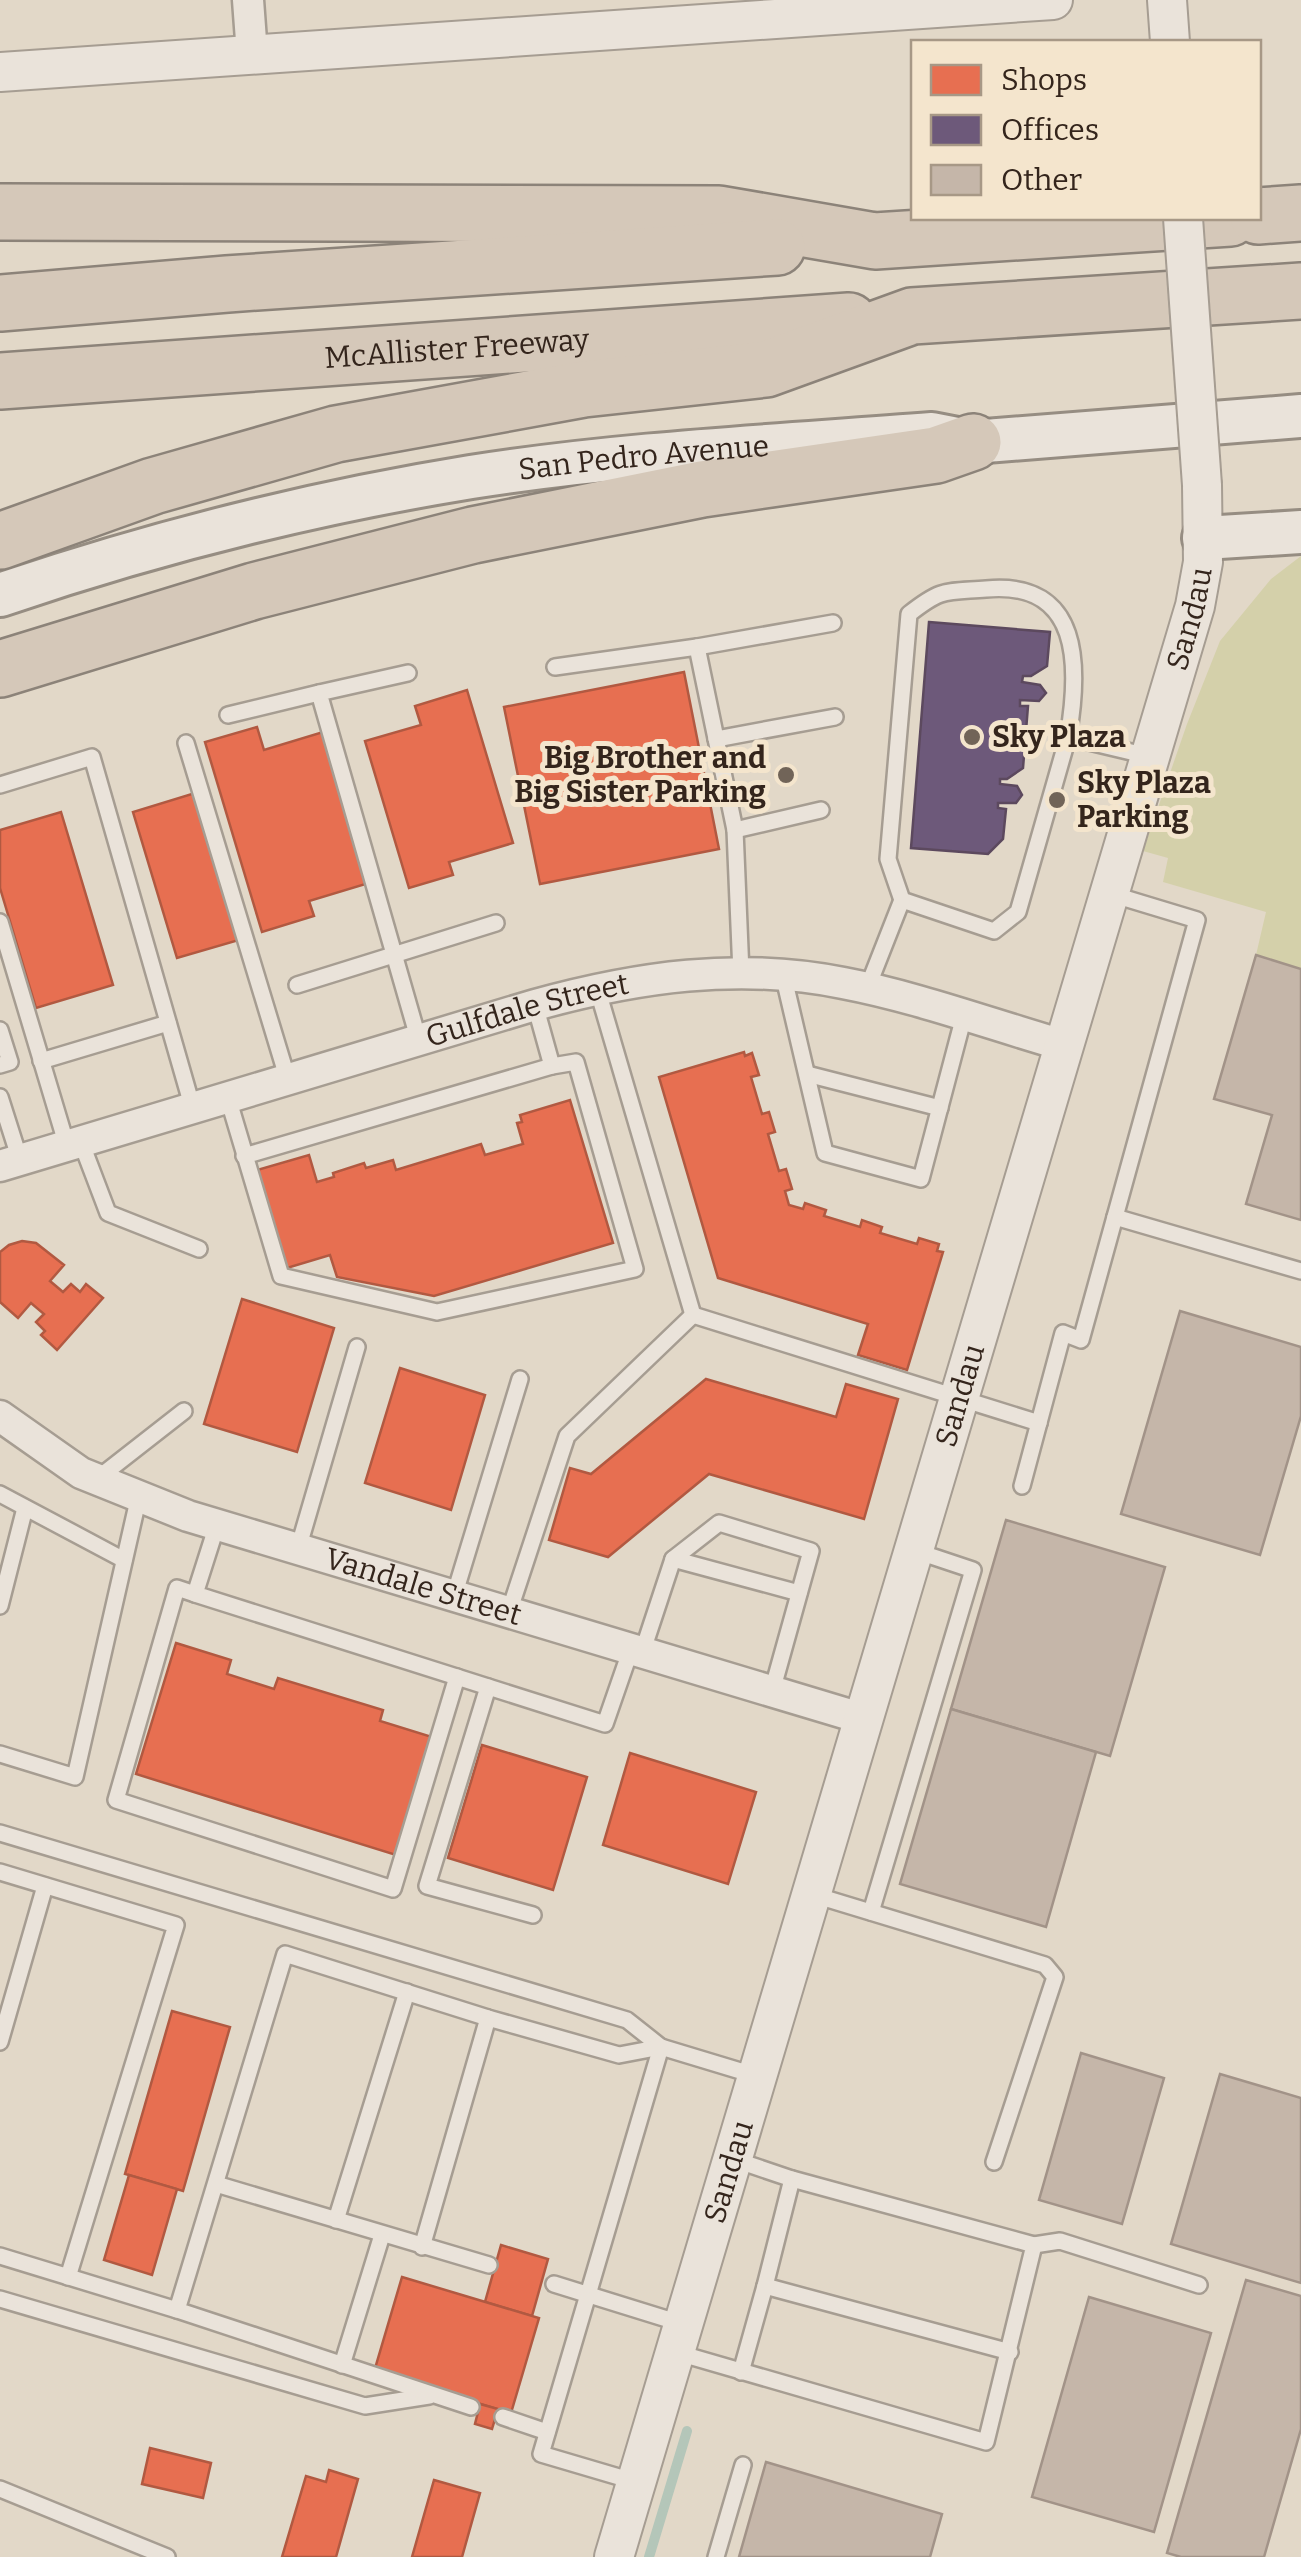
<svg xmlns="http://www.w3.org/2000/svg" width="1301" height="2557" font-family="Bitter,serif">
	<rect width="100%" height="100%" fill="#e2d8c8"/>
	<polygon fill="#d4d0aa" points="1301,556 1301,969 1256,955 1266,912 1163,882 1168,858 1143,851 1187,724 1220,641 1271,579"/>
	<g fill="#e76f51" stroke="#b15941" stroke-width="2.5">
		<polygon points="684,672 719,849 540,884 504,707"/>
		<polygon points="467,690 513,843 449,862 453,875 409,888 365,741 421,725 415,706"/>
		<polygon points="257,727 264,750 323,732 369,883 309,901 314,916 262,932 205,742"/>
		<polygon points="195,793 239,940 177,958 133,812"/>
		<polygon points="61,812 113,985 36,1008 0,888 0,830"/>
		<polygon points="744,1052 745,1056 752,1053 759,1075 751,1077 762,1114 769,1112 775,1132 768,1134 779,1171 786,1169 792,1189 785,1191 789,1205 803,1209 805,1203 826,1210 824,1216 860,1227 862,1220 882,1227 880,1233 917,1244 919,1238 939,1244 937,1251 943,1252 907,1370 858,1355 868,1324 718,1278 659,1077"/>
		<polygon points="570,1100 613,1243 434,1296 337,1277 330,1255 287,1268 257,1170 309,1155 317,1182 334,1177 333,1173 364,1163 366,1168 393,1160 396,1170 481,1144 485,1155 523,1144 517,1123 522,1122 520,1115"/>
		<polygon points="22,1241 36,1243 64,1265 50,1281 63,1292 71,1284 80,1292 86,1284 103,1298 57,1350 41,1335 45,1331 36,1322 44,1314 31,1303 18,1318 0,1302 0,1252 9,1245"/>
		<polygon points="242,1299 334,1328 297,1452 204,1424"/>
		<polygon points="400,1368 485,1395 451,1510 365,1483"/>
		<polygon points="706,1379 836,1417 846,1384 898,1399 864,1519 709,1474 608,1557 549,1540 570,1468 591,1474"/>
		<polygon points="176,1643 231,1660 227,1674 274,1689 278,1678 383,1710 380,1721 432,1737 396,1855 136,1774"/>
		<polygon points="482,1745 587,1777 553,1890 448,1858"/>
		<polygon points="630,1753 756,1792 728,1884 603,1845"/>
		<polygon points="172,2011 230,2027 183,2191 125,2174"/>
		<polygon points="129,2175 177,2189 152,2275 104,2260"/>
		<polygon points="501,2245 548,2259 532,2316 485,2302"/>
		<polygon points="402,2277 539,2318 511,2413 374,2372"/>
		<polygon points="480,2404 498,2409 492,2429 475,2424"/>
		<polygon points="150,2448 211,2463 203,2498 142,2484"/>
		<polygon points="329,2470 358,2479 336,2557 282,2557 306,2476 326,2482"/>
		<polygon points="434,2480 480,2493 462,2557 412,2557"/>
	</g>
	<polygon fill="#6d597a" stroke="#5c495e" stroke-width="2.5" points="929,622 1050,632 1047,666 1031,676 1023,676 1022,682 1040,685 1046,693 1039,701 1020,700 1020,706 1028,706 1023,768 1007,779 1000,779 1000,784 1017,786 1022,795 1016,803 998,803 998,808 1006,809 1003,839 988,854 911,848"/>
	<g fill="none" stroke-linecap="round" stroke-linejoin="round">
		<polyline stroke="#b4c6b9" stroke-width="10" points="649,2557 687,2431"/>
	</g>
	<g fill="#c5b6a9" stroke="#a29388" stroke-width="2.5">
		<polygon points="1256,955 1301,969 1301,1220 1246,1204 1272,1115 1214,1099"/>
		<polygon points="1180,1311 1301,1347 1301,1416 1260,1555 1121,1514"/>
		<polygon points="1006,1520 1165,1567 1110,1756 951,1709"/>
		<polygon points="951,1709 1096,1752 1046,1927 900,1884"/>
		<polygon points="1081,2053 1164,2078 1122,2224 1039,2200"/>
		<polygon points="1220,2074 1301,2098 1301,2283 1171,2244"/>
		<polygon points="1246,2280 1301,2296 1301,2429 1264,2557 1181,2557 1167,2553"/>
		<polygon points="1089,2297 1211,2333 1154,2532 1032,2497"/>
		<polygon points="766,2462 942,2514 930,2557 739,2557"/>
	</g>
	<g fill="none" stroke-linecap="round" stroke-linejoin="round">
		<g stroke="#a69d92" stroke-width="20">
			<g id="service">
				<polyline points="697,647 833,623"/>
				<polyline points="555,667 697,647 735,830 741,973"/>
				<polyline points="408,673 319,693 419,1041"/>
				<polyline points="228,715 319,693"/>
				<path d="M1068 737 1018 912 994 931 902 900 888 859 909 614C942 588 945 592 986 589 1082 580 1080 667 1068 737L1148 756"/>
				<polyline points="716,739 835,717"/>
				<polyline points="186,743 288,1080"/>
				<polyline points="0,785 92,757 193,1109"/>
				<polyline points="735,830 821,810"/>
				<polyline points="0,922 67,1146"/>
				<polyline points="783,974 825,1153 921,1179 964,1016"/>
				<polyline points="297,985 496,923"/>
				<polyline points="597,988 693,1315 1039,1423"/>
				<polyline points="867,989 902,900"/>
				<polyline points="0,1030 10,1062 0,1065"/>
				<polyline points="41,1061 168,1023"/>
				<polyline points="807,1074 940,1108"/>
				<polyline points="0,1097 20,1160"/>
				<polyline points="228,1098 281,1276 437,1312 635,1269 576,1062 552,1066 535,1005"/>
				<polyline points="81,1142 108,1213 199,1249"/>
				<polyline points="244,1156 552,1066"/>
				<polyline points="1115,1217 1301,1271"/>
				<polyline points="97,1479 184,1411"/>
				<polyline points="1022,1486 1063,1333 1081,1340 1197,920 1111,894"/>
				<polyline points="0,1494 124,1560"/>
				<polyline points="217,1525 195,1594 605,1724 631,1649"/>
				<polyline points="298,1549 357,1347"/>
				<polyline points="673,1559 799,1593"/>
				<polyline points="195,1594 177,1588 116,1800 393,1889 457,1677"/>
				<polyline points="454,1596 520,1379"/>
				<polyline points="0,1606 25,1508"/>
				<polyline points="509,1612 567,1436 693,1315"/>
				<polyline points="642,1653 673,1559 719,1523 811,1551 772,1691"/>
				<polyline points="488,1687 427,1886 533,1915"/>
				<polyline points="0,1754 75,1777 139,1496"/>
				<polyline points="0,1833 627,2020 661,2047 757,2076"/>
				<polyline points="0,1872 176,1925 68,2277"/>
				<polyline points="811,1894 1045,1965 1055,1977 994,2162"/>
				<polyline points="871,1912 973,1570 913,1550"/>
				<polyline points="0,2042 45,1886"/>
				<polyline points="792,2179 765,2286 1010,2352"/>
				<polyline points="216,2184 489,2265"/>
				<polyline points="336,2220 407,1992"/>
				<polyline points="1034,2245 1060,2241 1199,2285"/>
				<polyline points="422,2247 488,2018"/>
				<polyline points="0,2256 177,2310"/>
				<polyline points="554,2284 683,2324"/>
				<polyline points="0,2299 365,2406 429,2396"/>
				<polyline points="675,2352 986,2442 1034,2245 792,2179 733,2159"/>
				<polyline points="342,2365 382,2235"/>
				<polyline points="741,2372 765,2286"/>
				<polyline points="471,2407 177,2310 285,1954 488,2018 619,2055 661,2047"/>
				<polyline points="503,2417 547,2432"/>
				<polyline points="636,2482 541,2454 661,2047"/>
				<polyline points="0,2489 167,2557"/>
				<polyline points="716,2557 743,2465"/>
			</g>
		</g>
		<g stroke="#a69d92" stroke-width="35">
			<g id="minor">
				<polyline points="248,0 252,54"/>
				<path id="s1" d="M0 1166 535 1005C636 977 739 962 843 983 917 997 990 1024 1063 1045"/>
				<path id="s2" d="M0 1416 81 1473 188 1516 864 1719"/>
			</g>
		</g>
		<g stroke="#a69d92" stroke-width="42">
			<g id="tertiary">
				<polyline points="1167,0 1170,42"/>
				<polyline points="0,72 1053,0"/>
				<path id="s3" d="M614 2557 1195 606 1203 562 1202 485"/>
			</g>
		</g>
		<g stroke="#968d82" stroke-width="48">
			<g id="secondary">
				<polyline points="1204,538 1301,532"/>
				<path id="s4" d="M0 595C153 543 311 503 471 477 623 453 778 446 932 434L973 442 1301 416"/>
			</g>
		</g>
		<g stroke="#8c8379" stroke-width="60">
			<g id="motorway">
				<polyline points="0,212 719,214 875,241 1230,218"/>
				<polyline points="1258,216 1301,213"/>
				<polyline points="0,303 227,284 777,247"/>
				<path id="s5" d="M0 381 849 321"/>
				<polyline points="0,541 153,486 336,434 584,389 766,369 912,316 1301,291"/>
				<polyline points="0,669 254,591 473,535 702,489 936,455 973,442"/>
			</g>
		</g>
		<use href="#service" stroke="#eae3da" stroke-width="15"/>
		<use href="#minor" stroke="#eae3da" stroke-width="30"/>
		<use href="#tertiary" stroke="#eae3da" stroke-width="38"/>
		<use href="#secondary" stroke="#eae3da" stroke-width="42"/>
		<use href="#motorway" stroke="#d5c8b9" stroke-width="55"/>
		<g stroke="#a69d92" stroke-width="42" stroke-linecap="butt">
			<polyline id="tertiary-bridge" points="1183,218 1202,485"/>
		</g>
		<use href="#tertiary-bridge" stroke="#eae3da" stroke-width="38"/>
	</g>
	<g fill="#716458" stroke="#f4e5cd" stroke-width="4">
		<circle cx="972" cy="737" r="10"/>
		<circle cx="786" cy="775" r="10"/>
		<circle cx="1057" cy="800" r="10"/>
	</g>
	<g text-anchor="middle" stroke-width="10" stroke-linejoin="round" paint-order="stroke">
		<g font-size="30" fill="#34251c" stroke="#f4e5cd">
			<text dy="10" stroke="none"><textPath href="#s5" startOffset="458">McAllister Freeway</textPath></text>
			<text dy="10" stroke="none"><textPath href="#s4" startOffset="660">San Pedro Avenue</textPath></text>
			<text dy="10" stroke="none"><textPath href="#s3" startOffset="2022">Sandau</textPath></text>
			<text dy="10" stroke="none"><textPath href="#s1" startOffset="550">Gulfdale Street</textPath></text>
			<text dy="10" stroke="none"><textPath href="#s3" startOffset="1212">Sandau</textPath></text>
			<text dy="10" stroke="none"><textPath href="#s2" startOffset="460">Vandale Street</textPath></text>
			<text dy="10" stroke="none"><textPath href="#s3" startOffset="402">Sandau</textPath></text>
		</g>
		<g font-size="30" font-weight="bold" fill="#34251c" stroke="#f4e5cd" text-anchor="start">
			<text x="992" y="747">Sky Plaza</text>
			<text x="766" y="768" text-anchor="end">Big Brother and<tspan x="766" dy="34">Big Sister Parking</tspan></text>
			<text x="1077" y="793">Sky Plaza<tspan x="1077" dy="34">Parking</tspan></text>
		</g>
	</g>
	<rect x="911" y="40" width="350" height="180" fill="#f4e5cd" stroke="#a79886" stroke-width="2.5"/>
	<rect x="931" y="65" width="50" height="30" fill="#e76f51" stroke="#a79886" stroke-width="2.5"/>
	<text x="1001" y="90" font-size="30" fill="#34251c">Shops</text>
	<rect x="931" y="115" width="50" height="30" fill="#6d597a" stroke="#a79886" stroke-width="2.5"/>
	<text x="1001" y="140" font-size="30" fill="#34251c">Offices</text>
	<rect x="931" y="165" width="50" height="30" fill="#c5b6a9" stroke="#a79886" stroke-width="2.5"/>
	<text x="1001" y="190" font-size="30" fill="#34251c">Other</text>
</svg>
